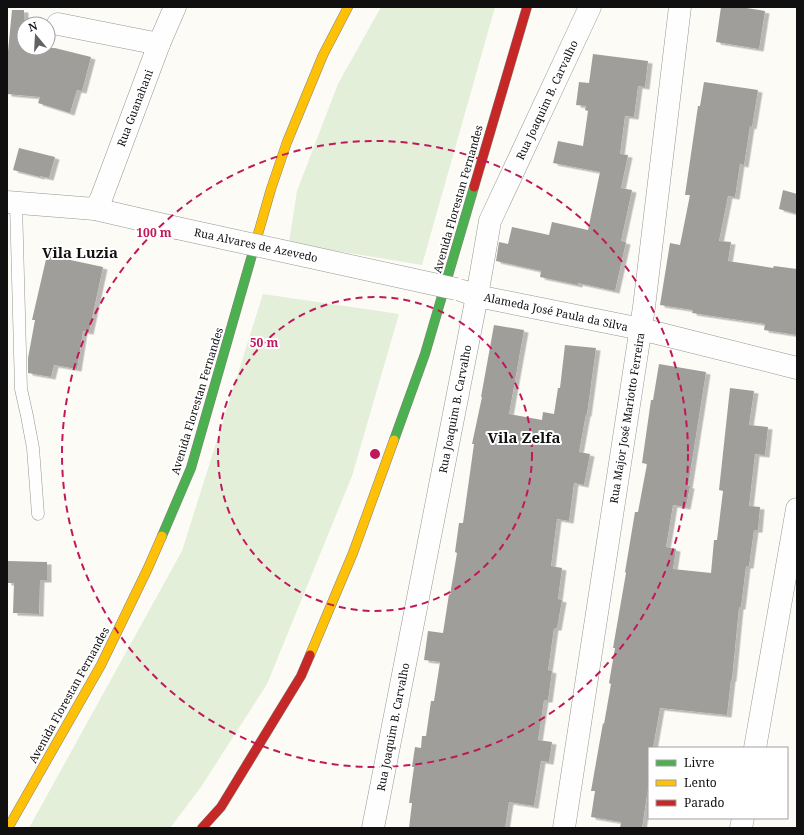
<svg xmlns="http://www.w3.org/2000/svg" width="804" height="835" font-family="'Noto Serif',serif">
	<defs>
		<filter id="shadow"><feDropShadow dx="4.5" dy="2.5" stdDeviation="0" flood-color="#0004"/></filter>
	</defs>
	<rect width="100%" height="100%" fill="#fcfbf6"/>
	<g fill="#e3efd8">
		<polygon points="381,7 495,7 422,265 289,243 297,191 338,84"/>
		<polygon points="263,294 399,314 352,476 267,684 201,787 170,828 29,828 182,551"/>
	</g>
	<g fill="#a09e9b" filter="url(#shadow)">
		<polygon points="721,7 740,7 765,11 759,49 716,42"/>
		<polygon points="12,10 24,10 24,48 55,48 91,57 82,91 77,90 70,113 38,103 40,97 7,94 7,62"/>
		<polygon points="593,54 648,61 645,87 638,86 634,117 625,116 620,154 628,155 621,188 632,190 621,241 626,242 615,291 578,283 578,285 540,277 541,271 496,261 499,242 508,244 512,227 549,235 552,222 588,230 600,172 553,163 558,141 583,146 588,111 585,110 586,106 576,105 579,82 589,83"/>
		<polygon points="704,82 758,90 752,127 750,126 744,165 740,164 735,197 728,196 719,241 731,242 728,261 773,268 774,266 797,269 797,335 764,330 765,324 692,313 693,310 660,305 670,243 680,245 690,195 685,195 698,106 700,106"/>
		<polygon points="19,148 55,157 49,178 40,176 40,177 13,170"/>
		<polygon points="783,190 797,194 797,214 779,209"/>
		<polygon points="47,255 103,267 89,332 83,331 77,369 54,365 51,377 28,373 28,358 35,320 32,320"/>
		<polygon points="494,325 524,330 509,414 542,420 543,412 554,414 558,388 560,388 565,345 596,348 587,414 586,414 579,452 590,454 584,485 574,483 569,521 557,519 551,566 562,568 558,599 562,600 557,628 554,628 548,670 552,671 548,700 544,700 538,740 552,742 549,762 541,761 534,806 509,802 505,828 409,828 412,803 409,803 414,767 412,767 415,747 421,748 422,736 426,736 431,701 434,701 440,662 424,660 428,631 443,633 449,594 450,595 457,553 455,552 459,523 463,523 474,444 472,444 482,397 481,397"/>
		<polygon points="659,364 706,372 688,486 690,486 686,507 673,505 666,547 676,549 673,569 711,573 714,540 717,540 723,491 719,490 730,388 754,391 749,425 768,427 765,455 755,454 749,506 760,507 758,530 754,530 749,566 746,566 741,607 739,607 732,679 731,679 727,715 660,708 653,748 649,748 649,782 642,828 620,828 621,822 591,817 595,791 591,791 603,723 604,724 611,684 609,683 615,648 613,648 626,573 625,572 635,512 638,512 647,464 642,463 651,400 653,400"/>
		<polygon points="7,561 47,562 47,580 40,580 39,614 13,613 14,583 7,583"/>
	</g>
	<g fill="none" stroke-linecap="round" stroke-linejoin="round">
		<g stroke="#969694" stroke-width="13">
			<polyline id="lane" points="16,203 21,389 27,416 33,448 38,514"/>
		</g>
		<g stroke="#969694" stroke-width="23">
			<g id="street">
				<polyline points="58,24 159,44"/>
				<polyline points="7,202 95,209 177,228"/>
				<polyline points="95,209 101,199 159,44 175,7"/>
				<polyline points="463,291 477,296 641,329 797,368"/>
				<polyline points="755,748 797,509"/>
				<polyline points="373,828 477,296 490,221 590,7"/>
				<polyline points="564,828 644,307 680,7"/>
				<polyline points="741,828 743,818"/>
			</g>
		</g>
		<g stroke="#848381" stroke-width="10">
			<g id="fast">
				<polyline points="394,440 425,354 474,187"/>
				<polyline points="162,536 191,468 256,241"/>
			</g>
		</g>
		<g stroke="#848381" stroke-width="10">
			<g id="slow">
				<polyline points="256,241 271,189 287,142 323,55 348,7"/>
				<polyline points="310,655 353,553 394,440"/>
				<polyline points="8,828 101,665 148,568 162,536"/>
			</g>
		</g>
		<g stroke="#848381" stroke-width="10">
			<g id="jam">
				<polyline points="474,187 527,7"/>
				<polyline points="202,828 221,807 301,676 310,655"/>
			</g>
		</g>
		<use href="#lane" stroke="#fffefe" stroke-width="12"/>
		<use href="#street" stroke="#fffefe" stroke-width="22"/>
		<use href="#fast" stroke="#4caf50" stroke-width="9"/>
		<use href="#slow" stroke="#ffc107" stroke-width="9"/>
		<use href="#jam" stroke="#c62828" stroke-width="9"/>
		<g stroke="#969694" stroke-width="23" stroke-linecap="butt">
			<polyline id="street-bridge" points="177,228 456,289"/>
		</g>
		<use href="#street-bridge" stroke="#fffefe" stroke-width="22"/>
	</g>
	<g fill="none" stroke="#c2185b" stroke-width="2" stroke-dasharray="7 5">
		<circle cx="375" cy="454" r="157"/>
		<circle cx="375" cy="454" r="313"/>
	</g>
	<g text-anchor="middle" stroke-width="4" stroke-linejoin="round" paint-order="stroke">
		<g font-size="11" fill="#101010" stroke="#fff">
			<text transform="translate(547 100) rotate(-65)" y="4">Rua Joaquim B. Carvalho</text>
			<text transform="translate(135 108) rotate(-69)" y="4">Rua Guanahani</text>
			<text transform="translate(458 199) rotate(-74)" y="4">Avenida Florestan Fernandes</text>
			<text transform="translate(256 245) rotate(12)" y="4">Rua Alvares de Azevedo</text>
			<text transform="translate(556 312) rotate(12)" y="4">Alameda José Paula da Silva</text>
			<text transform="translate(197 401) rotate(-73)" y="4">Avenida Florestan Fernandes</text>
			<text transform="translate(455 409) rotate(-79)" y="4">Rua Joaquim B. Carvalho</text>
			<text transform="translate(627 418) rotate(-81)" y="4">Rua Major José Mariotto Ferreira</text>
			<text transform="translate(69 695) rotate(-61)" y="4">Avenida Florestan Fernandes</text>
			<text transform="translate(393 727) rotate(-79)" y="4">Rua Joaquim B. Carvalho</text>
		</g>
		<g font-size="15" font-weight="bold" fill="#101010" stroke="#fff">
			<text x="80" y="258">Vila Luzia</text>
			<text x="524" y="443">Vila Zelfa</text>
		</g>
	</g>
	<circle cx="375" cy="454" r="6" fill="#c2185b" stroke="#fff" stroke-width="2"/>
	<g font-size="12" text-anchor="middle" font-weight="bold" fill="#c2185b" stroke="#fff" stroke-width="4" stroke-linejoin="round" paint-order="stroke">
		<text x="154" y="237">100 m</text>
		<text x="264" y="347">50 m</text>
	</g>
	<rect width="804" height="835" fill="none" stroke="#101010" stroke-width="16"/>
	<rect x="648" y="747" width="140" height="72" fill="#ffffff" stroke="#9f9f9f"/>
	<rect x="656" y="760" width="20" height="6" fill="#4caf50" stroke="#9f9f9f"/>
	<text x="684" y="767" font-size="12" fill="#101010">Livre</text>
	<rect x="656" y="780" width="20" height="6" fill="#ffc107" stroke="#9f9f9f"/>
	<text x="684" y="787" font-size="12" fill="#101010">Lento</text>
	<rect x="656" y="800" width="20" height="6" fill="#c62828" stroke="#9f9f9f"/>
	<text x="684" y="807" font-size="12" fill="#101010">Parado</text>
	<g transform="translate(36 36) rotate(342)"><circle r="19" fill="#ffffff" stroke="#9f9f9f"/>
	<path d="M0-3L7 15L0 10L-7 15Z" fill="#636260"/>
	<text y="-6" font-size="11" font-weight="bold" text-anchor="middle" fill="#101010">N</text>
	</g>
</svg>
